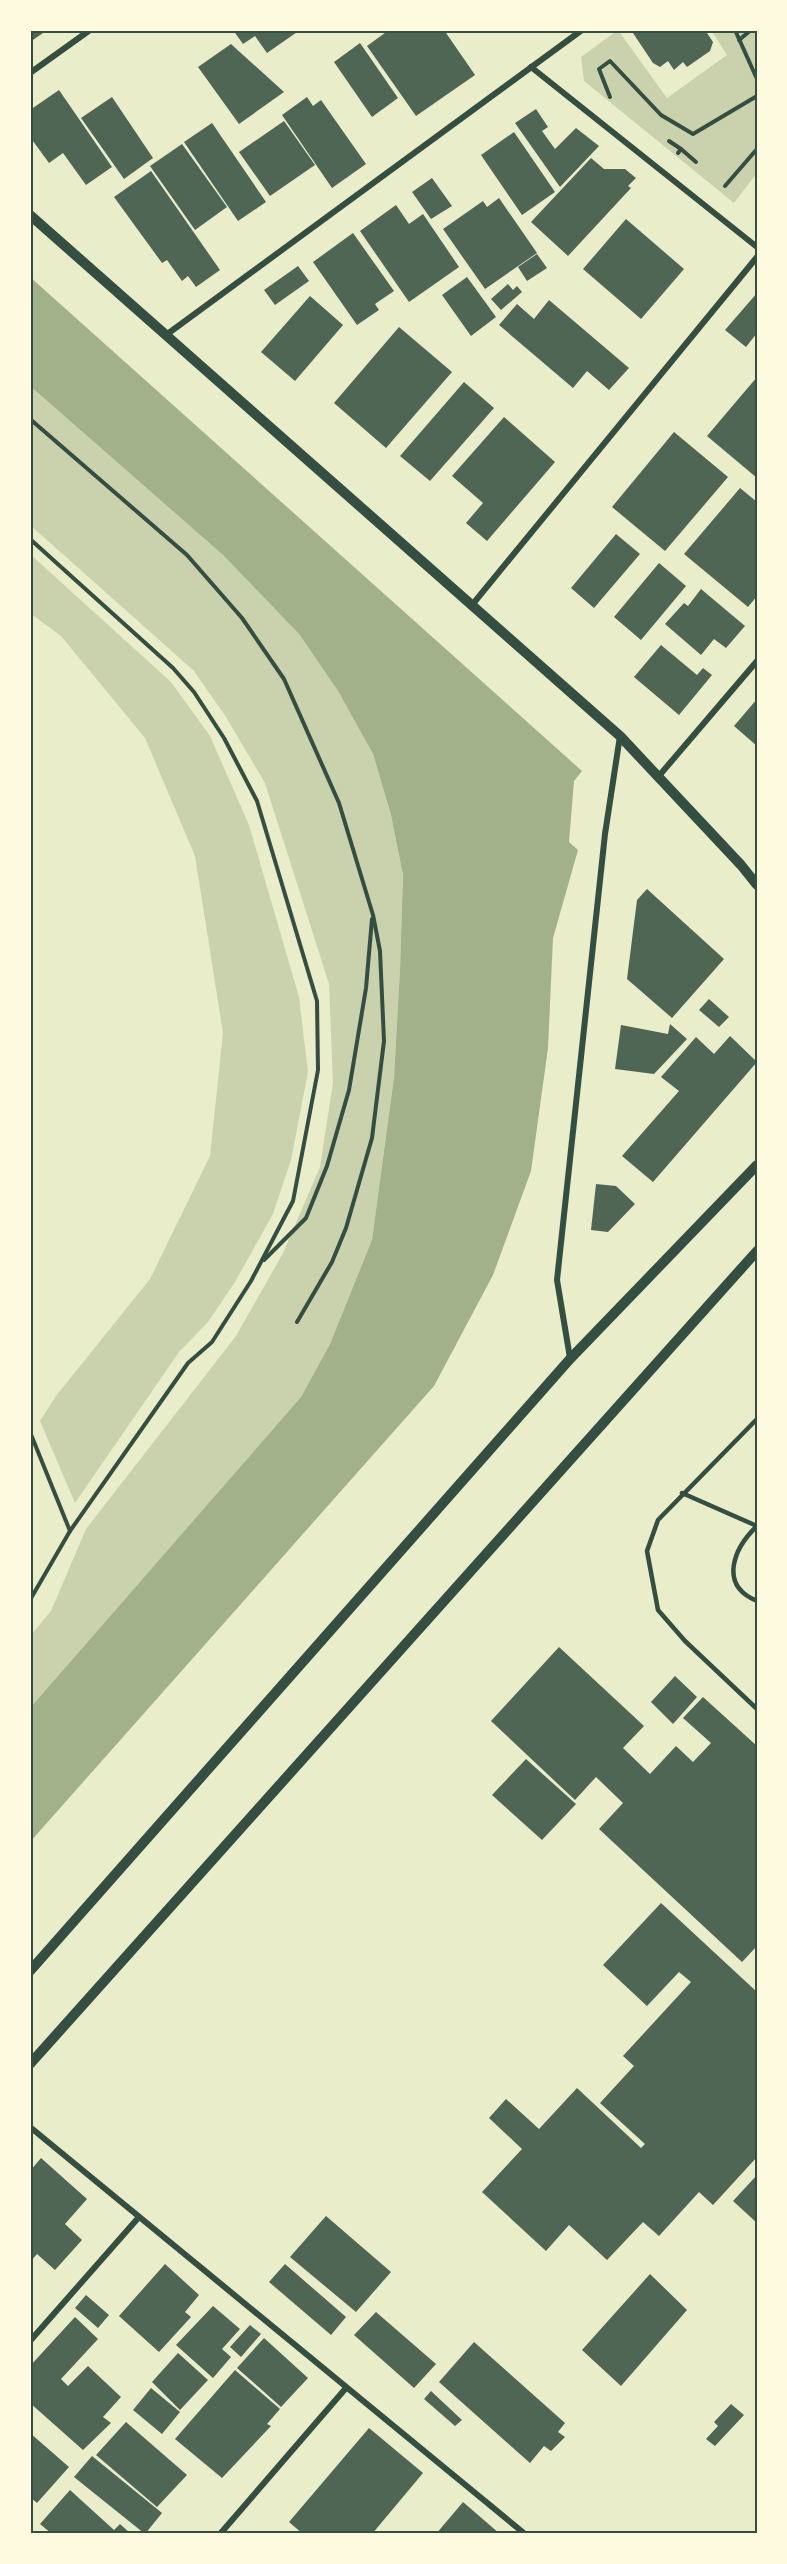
<svg xmlns="http://www.w3.org/2000/svg" width="787" height="2564" font-family="'Nunito Sans',sans-serif">
	<rect width="100%" height="100%" fill="#e9edc9"/>
	<g fill="#cad2ad">
		<polygon points="618,30 667,98 727,55 711,30 757,30 757,64 753,69 757,72 757,173 734,203 584,81 581,57"/>
		<polygon points="30,386 223,555 299,634 338,691 373,754 391,815 403,875 400,969 394,1076 372,1241 330,1344 301,1397 30,1708 30,1636 51,1611 86,1529 236,1336 283,1253 320,1167 333,1083 329,984 265,783 226,717 194,671 30,525"/>
		<polygon points="30,554 171,682 210,736 249,825 299,997 308,1072 291,1160 273,1214 235,1282 208,1322 179,1352 75,1503 40,1421 56,1396 150,1279 210,1156 223,1033 195,856 145,738 61,636 30,613"/>
	</g>
	<polygon fill="#a3b18a" points="30,277 582,771 574,781 569,842 578,850 553,938 548,1048 531,1171 493,1275 434,1386 30,1842 30,1708 301,1397 330,1344 372,1240 394,1077 400,969 403,875 391,815 373,754 338,691 299,634 223,555 30,386"/>
	<g fill="#4f6655">
		<polygon points="30,30 41,30 43,33 30,42"/>
		<polygon points="233,30 300,30 267,53 255,36 243,44"/>
		<polygon points="389,30 444,30 475,75 416,116 367,46"/>
		<polygon points="631,30 705,30 713,42 710,51 687,67 683,62 674,70 668,61 660,67 653,63"/>
		<polygon points="360,43 398,98 372,117 334,62"/>
		<polygon points="231,44 284,92 239,124 198,67"/>
		<polygon points="59,90 112,167 86,185 63,153 49,163 30,137 30,110"/>
		<polygon points="112,97 153,158 124,179 81,118"/>
		<polygon points="307,97 313,106 321,100 366,164 332,188 282,115"/>
		<polygon points="536,109 548,127 542,131 555,149 576,128 599,146 560,187 515,123"/>
		<polygon points="284,121 315,165 270,196 239,152"/>
		<polygon points="212,123 266,202 238,221 184,142"/>
		<polygon points="514,132 555,192 522,215 481,155"/>
		<polygon points="182,144 227,207 195,230 150,166"/>
		<polygon points="591,158 604,169 625,169 636,178 628,186 631,188 568,256 531,222"/>
		<polygon points="151,171 220,270 196,287 188,276 182,281 167,260 162,263 114,197"/>
		<polygon points="432,178 452,206 431,219 412,192"/>
		<polygon points="499,198 537,253 485,289 443,229 483,201 487,207"/>
		<polygon points="396,205 409,224 423,214 459,267 409,302 360,231"/>
		<polygon points="626,219 684,269 641,319 583,269"/>
		<polygon points="353,233 394,291 375,304 379,310 357,325 313,262"/>
		<polygon points="537,254 547,268 527,281 518,267"/>
		<polygon points="298,266 309,281 275,305 264,290"/>
		<polygon points="467,277 496,317 471,336 442,295"/>
		<polygon points="508,284 513,290 517,286 522,292 501,310 491,299"/>
		<polygon points="757,293 757,333 746,347 725,330"/>
		<polygon points="310,296 343,325 295,381 261,352"/>
		<polygon points="549,300 629,368 609,390 587,371 573,388 499,325 517,304 534,319"/>
		<polygon points="399,327 452,372 386,448 334,403"/>
		<polygon points="757,377 757,478 707,436"/>
		<polygon points="464,382 494,408 430,481 400,456"/>
		<polygon points="504,417 555,462 487,541 466,523 483,503 452,476"/>
		<polygon points="674,432 728,477 665,551 612,507"/>
		<polygon points="740,488 757,502 757,596 748,607 684,554"/>
		<polygon points="616,534 640,554 594,608 571,588"/>
		<polygon points="659,563 686,586 641,640 614,617"/>
		<polygon points="701,589 745,626 726,648 714,639 701,655 665,624 684,603 688,606"/>
		<polygon points="661,645 697,675 703,668 712,675 679,715 634,677"/>
		<polygon points="757,699 757,746 734,726"/>
		<polygon points="647,889 724,959 672,1018 627,979 637,900"/>
		<polygon points="709,999 729,1017 719,1027 699,1010"/>
		<polygon points="670,1024 687,1039 654,1074 615,1069 621,1025 668,1034"/>
		<polygon points="730,1036 757,1062 653,1182 622,1156 679,1091 661,1077 696,1037 714,1054"/>
		<polygon points="596,1184 616,1186 635,1204 608,1232 591,1230"/>
		<polygon points="559,1647 644,1726 623,1748 650,1774 676,1746 693,1762 711,1743 683,1718 703,1697 757,1746 757,1946 742,1962 599,1829 623,1803 596,1777 575,1800 491,1721"/>
		<polygon points="675,1676 697,1697 673,1724 651,1702"/>
		<polygon points="526,1759 576,1804 542,1840 492,1795"/>
		<polygon points="661,1903 757,1992 757,2157 713,2205 699,2192 659,2236 643,2222 607,2260 569,2225 546,2251 482,2192 522,2149 489,2118 506,2099 539,2129 577,2088 641,2148 645,2144 600,2103 634,2066 623,2056 691,1982 679,1972 647,2006 603,1965"/>
		<polygon points="41,2158 87,2199 65,2224 82,2240 55,2270 37,2254 30,2262 30,2171"/>
		<polygon points="757,2175 757,2223 733,2201"/>
		<polygon points="326,2216 391,2272 356,2312 290,2257"/>
		<polygon points="165,2264 199,2295 185,2312 191,2317 159,2352 119,2316"/>
		<polygon points="285,2264 346,2317 331,2335 269,2282"/>
		<polygon points="650,2274 687,2310 621,2386 582,2350"/>
		<polygon points="86,2295 109,2315 98,2328 75,2308"/>
		<polygon points="213,2306 240,2329 222,2349 231,2357 213,2378 176,2345"/>
		<polygon points="376,2312 436,2364 414,2388 354,2335"/>
		<polygon points="75,2317 98,2339 61,2379 68,2386 88,2366 121,2397 103,2417 111,2423 83,2450 30,2403 30,2366"/>
		<polygon points="250,2325 261,2334 241,2357 230,2347"/>
		<polygon points="264,2338 308,2378 281,2407 237,2368"/>
		<polygon points="474,2342 565,2423 558,2432 565,2437 551,2451 544,2446 530,2463 439,2382"/>
		<polygon points="178,2353 208,2380 180,2410 152,2382"/>
		<polygon points="235,2370 280,2409 267,2424 271,2426 222,2478 175,2439"/>
		<polygon points="151,2388 180,2412 162,2434 133,2410"/>
		<polygon points="431,2391 462,2420 455,2426 424,2399"/>
		<polygon points="731,2404 744,2415 715,2446 706,2439 718,2426 714,2422"/>
		<polygon points="126,2422 187,2475 157,2507 96,2455"/>
		<polygon points="369,2428 423,2473 372,2534 303,2534 289,2522"/>
		<polygon points="30,2433 69,2467 37,2503 30,2497"/>
		<polygon points="92,2456 162,2513 145,2534 74,2477"/>
		<polygon points="70,2490 114,2530 120,2524 131,2534 52,2534 40,2524"/>
		<polygon points="463,2502 500,2534 436,2534"/>
	</g>
	<g fill="none" stroke-linecap="round" stroke-linejoin="round">
		<g stroke="#344e41" stroke-width="4">
			<polyline points="735,30 757,79"/>
			<polyline points="739,40 751,30"/>
			<polyline points="610,97 599,69 610,61 661,115 693,134 757,96"/>
			<polyline points="669,141 681,149 678,153"/>
			<polyline points="681,149 696,162"/>
			<polyline points="725,186 757,149"/>
			<polyline points="30,419 187,555 242,618 284,679 339,803 373,915 380,951 384,1041 372,1138 346,1228 332,1262 297,1322"/>
			<polyline points="30,539 173,668 194,692 224,738 257,801 317,1001 318,1070 293,1201 251,1281 212,1342 188,1363 70,1531 30,1600"/>
			<polyline points="264,1260 306,1218 327,1166 349,1090 366,988 372,919"/>
			<polyline points="30,1432 70,1531"/>
		</g>
		<g stroke="#344e41" stroke-width="4.5">
			<polyline points="757,1419 658,1520 647,1551 658,1610 685,1641 757,1709"/>
			<path d="M682 1493 757 1526C734 1548 718 1585 757 1601"/>
		</g>
		<g stroke="#344e41" stroke-width="6">
			<polyline points="531,67 757,247"/>
			<polyline points="30,73 90,30"/>
			<polyline points="166,335 582,30"/>
			<polyline points="472,605 757,257"/>
			<polyline points="658,777 757,661"/>
			<polyline points="570,1358 557,1280 605,834 620,736"/>
			<polyline points="30,2127 525,2534"/>
			<polyline points="30,2341 139,2217"/>
			<polyline points="220,2534 346,2388"/>
		</g>
		<g stroke="#344e41" stroke-width="10">
			<polyline points="30,215 620,736 741,865 757,885"/>
			<polyline points="30,1971 570,1359 757,1165"/>
			<polyline points="30,2064 757,1251"/>
		</g>
	</g>
	<rect width="787" height="2564" fill="none" stroke="#fefae0" stroke-width="63"/>
	<rect x="32" y="32" width="724" height="2500" fill="none" stroke="#344e41" stroke-width="2"/>
</svg>
